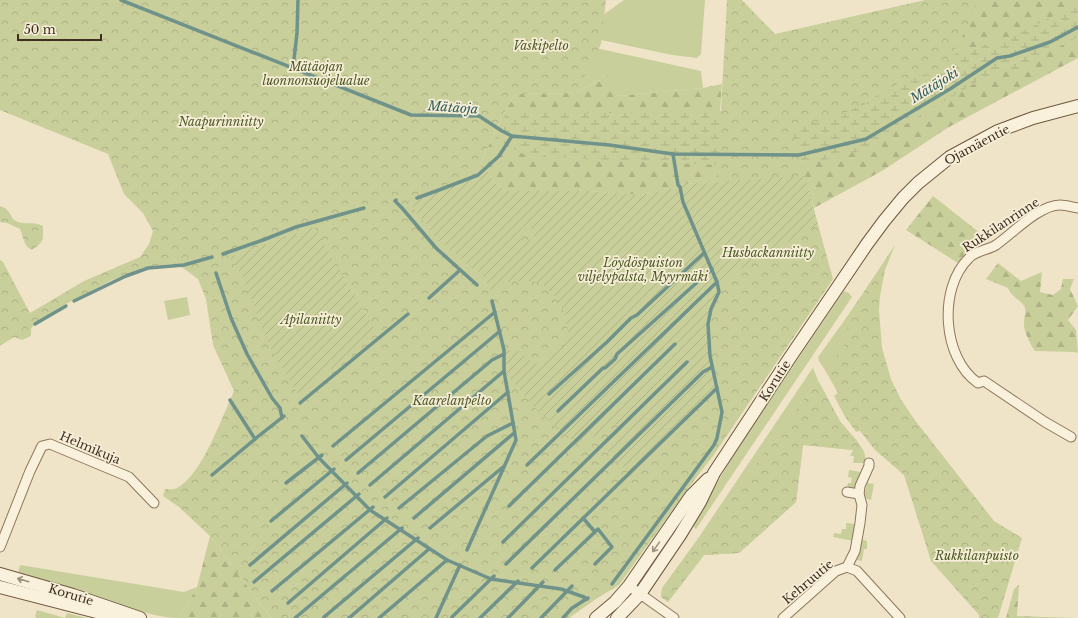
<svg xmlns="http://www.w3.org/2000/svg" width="1078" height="618" font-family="'Libre Baskerville',serif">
	<defs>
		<pattern id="forest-firs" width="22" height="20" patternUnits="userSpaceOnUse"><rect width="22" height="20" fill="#c9cf9b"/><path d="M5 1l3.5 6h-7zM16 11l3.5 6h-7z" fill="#aeb285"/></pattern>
		<pattern id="wetland-marsh" width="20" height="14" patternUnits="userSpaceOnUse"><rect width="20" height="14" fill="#c9cf9b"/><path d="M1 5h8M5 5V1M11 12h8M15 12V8" fill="none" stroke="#aeb285"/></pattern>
		<pattern id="park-crowns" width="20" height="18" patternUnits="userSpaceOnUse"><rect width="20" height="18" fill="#c9cf9b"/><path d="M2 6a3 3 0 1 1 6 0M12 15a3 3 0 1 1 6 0" fill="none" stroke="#aeb285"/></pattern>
		<pattern id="garden-furrows" width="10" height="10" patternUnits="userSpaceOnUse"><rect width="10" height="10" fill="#c9cf9b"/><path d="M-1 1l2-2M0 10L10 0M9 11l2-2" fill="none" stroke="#aeb285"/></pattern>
	</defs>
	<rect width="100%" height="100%" fill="#f0e4c8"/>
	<g fill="#c9cf9b">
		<polygon points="624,0 705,0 701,54 697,58 672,55 601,40 600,17"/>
		<polygon points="596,48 701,71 703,88 617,96 600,80 576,93"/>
		<polygon points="844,291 849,293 852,297 696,529 692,526 737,449"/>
		<polygon points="187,297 190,315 168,320 164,301"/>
		<polygon points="859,300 880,326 829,376 819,361 818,357"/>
		<path d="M813 368 818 380 786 424 785 450 843 425C851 434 869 451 865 463H853L854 456H850L853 450 803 445 796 502 739 553 704 555 668 602 661 597 662 588 699 537 812 369Z"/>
		<polygon points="849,470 861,472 854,489 847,489 848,483 851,483 852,478 848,477"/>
		<polygon points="867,483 874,484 871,500 864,498"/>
		<polygon points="846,523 856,524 853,541 833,537 834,533 841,534 842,529 846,529"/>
		<polygon points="861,539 867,541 867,549 864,549 862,561 857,560"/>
		<path d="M20 565 184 592 197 587 179 618C150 618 120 603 93 595 68 587 43 581 18 574Z"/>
		<polygon points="37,610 65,618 67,613 87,618 36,618 35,616"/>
	</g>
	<g fill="url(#forest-firs)">
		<polygon points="974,0 1078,0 1078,58 949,127 882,171 814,208 804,176 685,184 680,187 641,195 588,191 506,191 493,181 481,162 502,117 515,94 576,93 608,76 617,96 703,88 722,84 720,111"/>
		<polygon points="933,196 980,233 958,263 906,230"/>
		<path d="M998 263 1021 281 1042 272 1040 292 1053 295 1061 289 1063 279H1074L1070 289 1078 306 1068 320 1076 330 1078 353 1075 352 1035 351C1030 344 1023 330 1024 322 1024 316 1027 311 1024 306 1022 301 1012 298 1008 288L986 279Z"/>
		<polygon points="210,536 271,618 179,618 197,587"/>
		<polygon points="1019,585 1017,616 1075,618 1006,618 1014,589"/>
	</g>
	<polygon fill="url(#wetland-marsh)" points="1078,2 1078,37 1041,56 1023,68 1000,72 980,80 861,151 802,165 718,165 527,156 495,139 507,111 606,113 720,111 791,126 865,104 882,92 896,84 937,71 945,64 952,55 1013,36 1070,8"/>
	<g fill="url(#park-crowns)">
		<path d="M0 0H606L601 44 576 93 515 94 502 117 481 162 493 181 506 191H588L641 195 680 187 685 184 717 182 727 0H742L775 34 925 0H978L960 42 945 64 937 71 896 85 840 116 827 121 791 126 833 279 713 456 692 483 619 585 596 599 569 618H271L210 536 179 507 163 496 165 489C169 489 173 490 177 488 202 475 222 417 234 391L213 345 206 299 198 279 183 268 171 264 145 267 110 281 66 304 35 323 31 329V336L22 340 14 337 0 346V260L3 262 30 313 84 281 140 257 149 244 153 231 143 213 124 194 108 154 0 110Z"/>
		<path d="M0 206C13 210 8 218 18 222 27 225 33 221 43 226 43 240 44 242 32 250 24 247 23 236 20 229L7 223 0 222Z"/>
		<polygon points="895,245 885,270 880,296 879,310 882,348 891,379 900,398 914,419 994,521 1022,538 998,618 979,618 979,615 931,561 904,475 875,450 860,431 856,432 844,415 834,396 838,393 825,370 850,338 845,320"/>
		<polygon points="818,380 840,421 864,451 803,445 796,502 739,553 704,555 668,602 661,597 661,594"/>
	</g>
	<g fill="url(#garden-furrows)" fill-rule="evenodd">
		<path d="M487 171 493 181 506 191H588L641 195 680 187 685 184 805 176 818 225 717 282 719 292 711 309 708 324 710 357 716 384 630 474 604 447 623 425 611 424 587 441 581 448 534 407 504 371V350H518L531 361 540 365 547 360 555 351 563 347 569 339 565 313 556 298 541 284 530 281H515L507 282 492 290 481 275 436 238 408 201ZM523 227 531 229 534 234 533 239 525 240 518 239V234Z"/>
		<polygon points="314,227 376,331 299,396 269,346 242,276 230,257"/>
	</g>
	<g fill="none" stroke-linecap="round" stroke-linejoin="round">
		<g stroke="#6f938a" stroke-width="3.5">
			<polyline points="121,0 411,115 479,116 502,131 512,136 609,145 673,154 799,155 866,139 950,89 997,58 1010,56 1050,42 1078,27"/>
			<polyline points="293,68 297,33 298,0"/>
			<polyline points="417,198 439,190 478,175 499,156 512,136"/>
			<polyline points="396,200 395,201 402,208 436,248 477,285"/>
			<polyline points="223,254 263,240 296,227 364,208"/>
			<polyline points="216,273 231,318 247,354 272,398 280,408 282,418"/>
			<polyline points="429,298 460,270"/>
			<polyline points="74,301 126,276 148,268 184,265 212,257"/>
			<polyline points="35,324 66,306"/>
			<polyline points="549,394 607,342 631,318 637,315 704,253"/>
			<polyline points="230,400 255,439"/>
			<polyline points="300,403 408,314"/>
			<polyline points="558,411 603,368 605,368 615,359 617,354 712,269"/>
			<polyline points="302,436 319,458 370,510 447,560 491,579 561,589 584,597 587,599"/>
			<polyline points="333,446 495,312"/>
			<polyline points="346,460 500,331"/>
			<polyline points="527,465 717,282"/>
			<polyline points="358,473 492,360 504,354"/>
			<polyline points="212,475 255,439 284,416"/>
			<polyline points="286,483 322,455"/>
			<polyline points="370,485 504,371"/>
			<polyline points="385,497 508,392"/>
			<polyline points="509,506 675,344"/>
			<polyline points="399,508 487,436 513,423"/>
			<polyline points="414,518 514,433"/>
			<polyline points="583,518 595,532"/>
			<polyline points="271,521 334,469"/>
			<polyline points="430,528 503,467"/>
			<polyline points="503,542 687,362"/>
			<polyline points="467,550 516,440 504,371 504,350 492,301"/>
			<polyline points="506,564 703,372 712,367"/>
			<polyline points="250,565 347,483"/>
			<polyline points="532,568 717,388"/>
			<polyline points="555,570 598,529 612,547 595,564"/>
			<polyline points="254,582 359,494"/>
			<polyline points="612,584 714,445 717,438 722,412 710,356 708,324 711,309 719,292 717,282 683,202 680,187 678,185 673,154"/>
			<polyline points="272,591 373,507"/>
			<polyline points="288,603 387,518"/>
			<polyline points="324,617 418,538"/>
			<polyline points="452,617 494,576"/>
			<polyline points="295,618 402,528"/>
			<polyline points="349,618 429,549"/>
			<polyline points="379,618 447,560"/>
			<polyline points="436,618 460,565"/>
			<polyline points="480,618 518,581"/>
			<polyline points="508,618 543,582"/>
			<polyline points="541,618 572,586"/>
			<polyline points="563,618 572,608 588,598"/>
		</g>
		<g stroke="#8d765c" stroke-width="11">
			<g id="street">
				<path d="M1071 437 1045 422 984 381 978 383C942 358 938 288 969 258 975 251 988 250 996 245 1012 234 1039 205 1060 205 1066 205 1072 207 1078 208"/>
				<polyline points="847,492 859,494"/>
				<polyline points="0,547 30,471 42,446 50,444 129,477 154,503"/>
				<polyline points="847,567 855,551 860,523 862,505 859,494 860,486 869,466 869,463"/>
				<polyline points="629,586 674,618"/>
				<polyline points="783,618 836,571 847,567 857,571 900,618"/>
			</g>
		</g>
		<g stroke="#6f573f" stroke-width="14">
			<g id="secondary">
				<polyline points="0,574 73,595 140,618"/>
				<polyline points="0,587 120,618"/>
				<polyline points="596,618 615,602 629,586 691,496 708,479"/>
				<polyline points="617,618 640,594 680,535 700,502 714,473 789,359 867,244 884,221 903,198 918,183 950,157 998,131 1033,118 1078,106"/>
			</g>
		</g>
		<use href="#street" stroke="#faf1dc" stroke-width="9"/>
		<use href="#secondary" stroke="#faf1dc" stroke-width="12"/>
	</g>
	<defs><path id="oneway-shaft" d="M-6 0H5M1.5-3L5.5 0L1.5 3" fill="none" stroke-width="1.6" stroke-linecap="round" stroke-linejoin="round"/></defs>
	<g stroke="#9c907e">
		<use href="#oneway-shaft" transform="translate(656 547) rotate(125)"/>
		<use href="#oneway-shaft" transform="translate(23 580) rotate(-164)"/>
	</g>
	<g text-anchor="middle" stroke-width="3.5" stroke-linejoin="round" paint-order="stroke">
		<g font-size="12" font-style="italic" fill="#4d5a26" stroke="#f7eed8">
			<text x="541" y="50">Vaskipelto</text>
			<text x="316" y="71">Mätäojan<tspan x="316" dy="14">luonnonsuojelualue</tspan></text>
			<text x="221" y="126">Naapurinniitty</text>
			<text x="768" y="257">Husbackanniitty</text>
			<text x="643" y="267">Löydöspuiston<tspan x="643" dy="14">viljelypalsta, Myyrmäki</tspan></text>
			<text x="311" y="324">Apilaniitty</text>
			<text x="452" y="405">Kaarelanpelto</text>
			<text x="977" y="560">Rukkilanpuisto</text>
		</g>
		<g font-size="12" fill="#3d2e20" stroke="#f7eed8">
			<text transform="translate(977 145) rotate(-28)" y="4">Ojamäentie</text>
			<text transform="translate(1001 225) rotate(-33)" y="4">Rukkilanrinne</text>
			<text transform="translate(775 381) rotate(-57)" y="4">Korutie</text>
			<text transform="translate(90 448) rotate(23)" y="4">Helmikuja</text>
			<text transform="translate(808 582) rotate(-40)" y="4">Kehruutie</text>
			<text transform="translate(71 595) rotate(17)" y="4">Korutie</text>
		</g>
		<g font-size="13" font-style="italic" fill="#2f5d5a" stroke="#f7eed8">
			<text transform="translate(934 85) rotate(-32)" y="5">Mätäjoki</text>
			<text transform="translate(453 107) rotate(4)" y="5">Mätäoja</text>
		</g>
	</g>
	<path d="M18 34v6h83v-6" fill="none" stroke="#3d2e20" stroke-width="2"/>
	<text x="24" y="34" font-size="12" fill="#3d2e20" stroke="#f7eed8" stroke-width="3" paint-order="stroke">50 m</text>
</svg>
